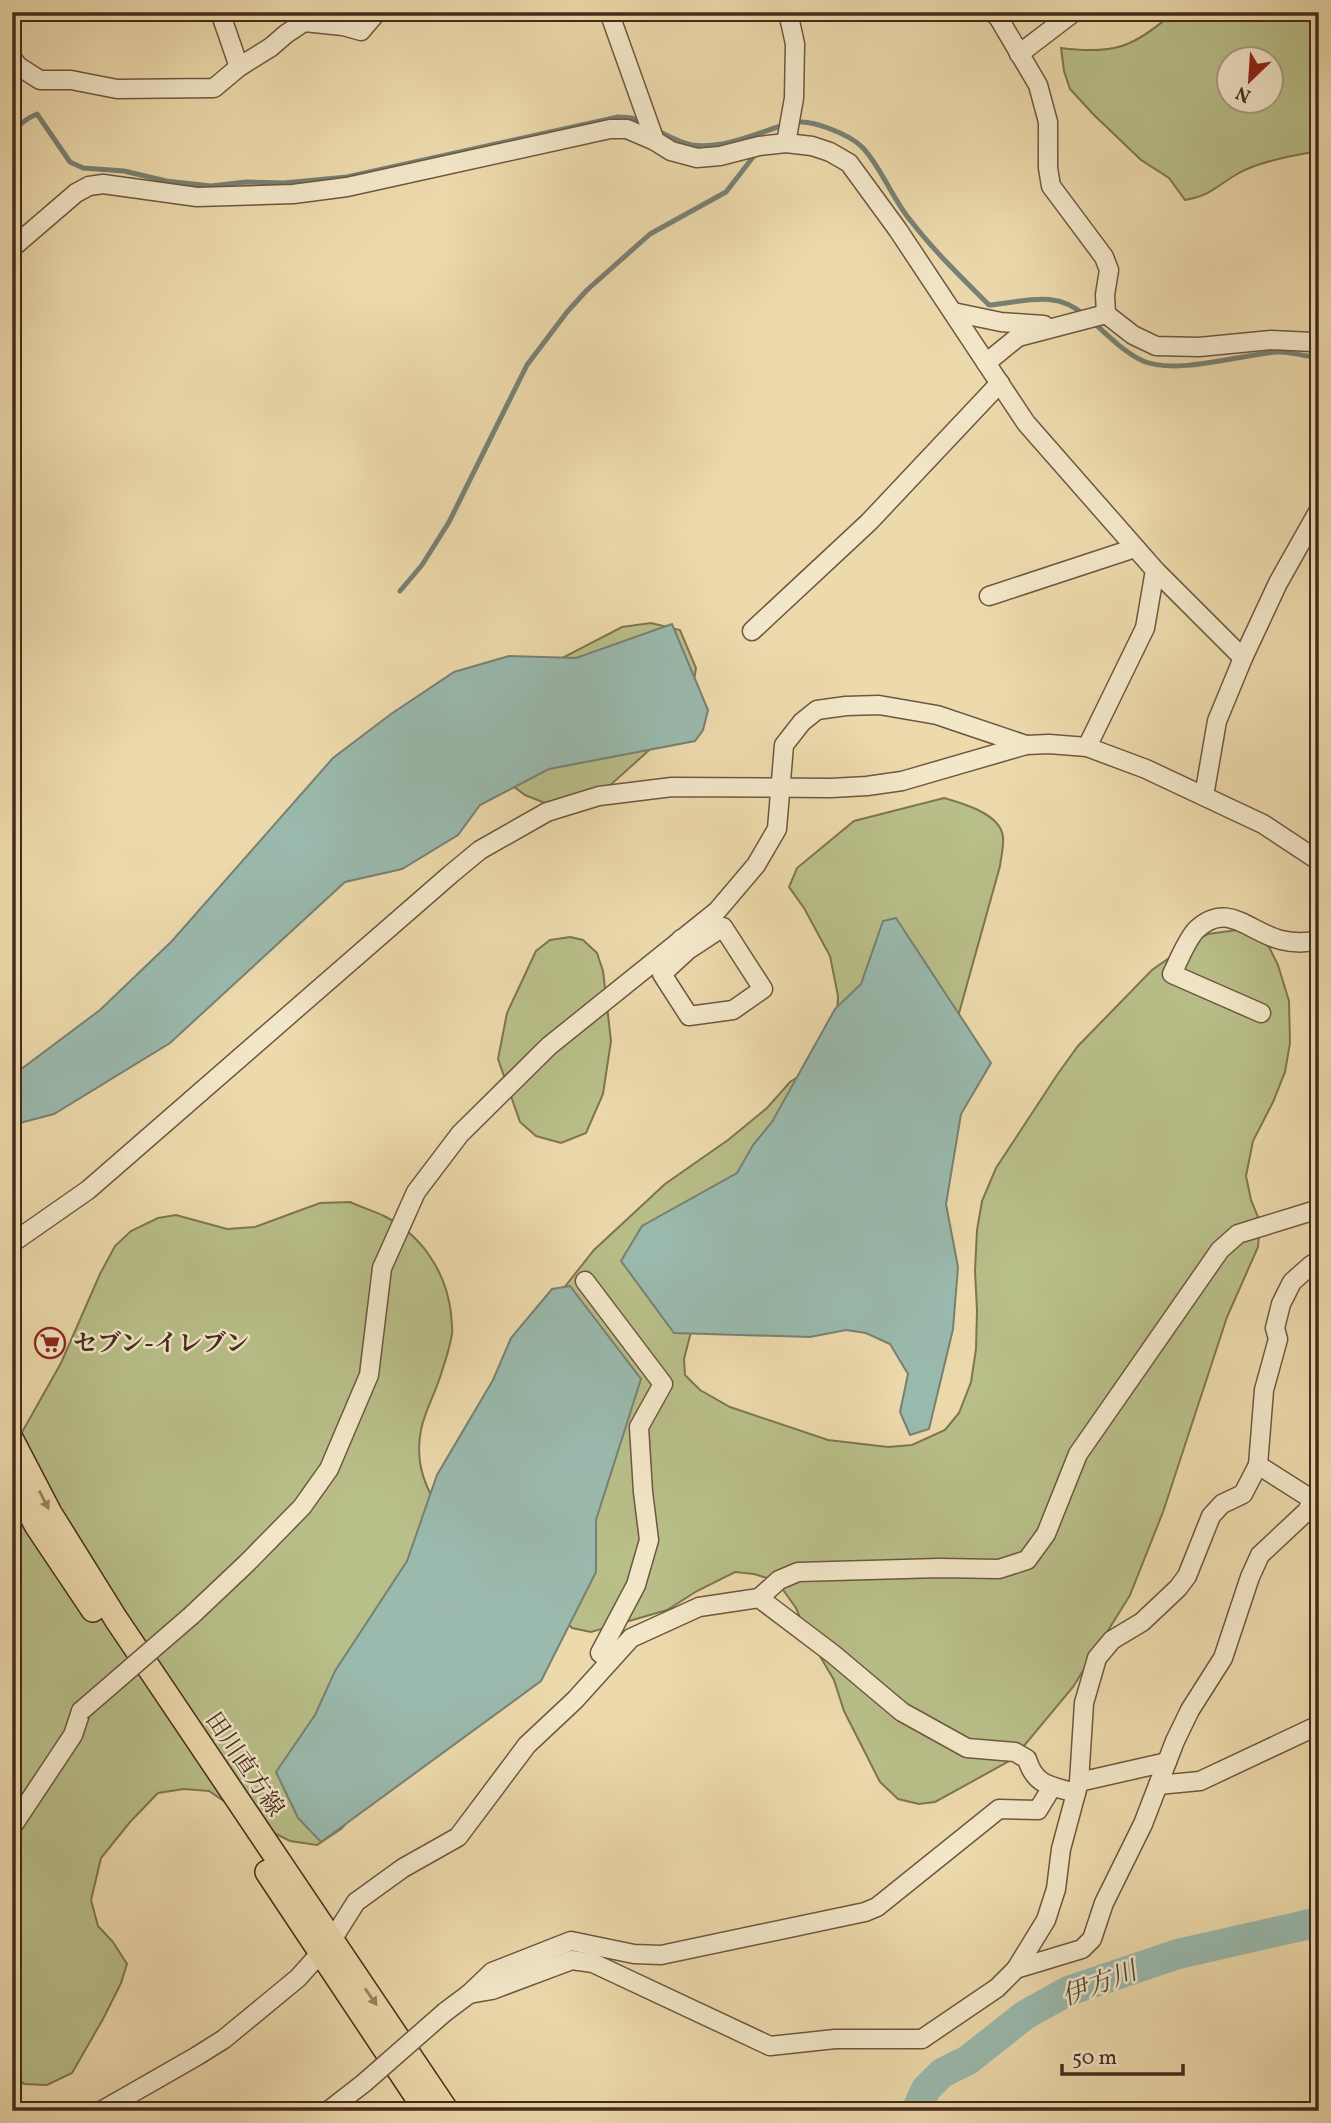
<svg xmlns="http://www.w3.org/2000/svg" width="1331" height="2123" font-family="Vollkorn,'Noto Serif JP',serif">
	<rect width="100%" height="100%" fill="#eddaac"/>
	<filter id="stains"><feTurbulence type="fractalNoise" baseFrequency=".00286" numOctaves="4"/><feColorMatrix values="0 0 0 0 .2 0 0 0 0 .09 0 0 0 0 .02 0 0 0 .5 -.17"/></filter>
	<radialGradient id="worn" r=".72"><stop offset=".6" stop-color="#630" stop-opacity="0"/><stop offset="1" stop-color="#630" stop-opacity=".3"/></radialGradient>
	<g fill="#b9bf89" stroke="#7e7553" stroke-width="2" fill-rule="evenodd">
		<path d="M1174 12H1319V151C1294 155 1260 161 1239 173 1217 185 1213 195 1185 200L1169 178 1141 160 1093 114 1070 89 1064 71 1061 48C1114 55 1134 47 1174 12ZM1230 60H1272V102H1230Z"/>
		<polygon points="651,623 680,630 696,668 694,680 657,743 606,789 566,805 545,803 525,795 493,771 516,693 564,657 622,627"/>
		<path d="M944 798C962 803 1001 814 1003 837 1004 846 1001 857 1000 866L949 1049 693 1324 684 1359 685 1375 700 1390 730 1407 828 1440 888 1447 912 1445 945 1430 959 1413 971 1382 976 1349 977 1310 975 1271 977 1230 982 1201 996 1168 1057 1075 1078 1046 1152 970 1182 949 1208 934 1237 930 1260 940 1269 947 1278 965 1289 1001 1290 1043 1285 1072 1273 1102 1253 1141 1246 1176 1251 1200 1260 1222 1258 1247 1227 1317 1163 1512 1130 1595 1073 1687 1013 1759 935 1802 919 1804 898 1799 880 1782 844 1711 834 1680 807 1634 796 1608 781 1587 770 1579 754 1574 735 1572 697 1591 667 1610 591 1632 572 1628 552 1607 563 1289 594 1250 665 1184 728 1140 767 1108 790 1082 815 1066 836 1033 838 996 830 956 804 908 789 887 797 868 854 821Z"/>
		<polygon points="570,937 583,940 597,953 603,971 611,1041 603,1094 586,1133 561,1143 536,1136 520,1122 498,1059 507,1013 536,951 550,940"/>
		<path d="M350 1202C361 1207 374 1211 384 1216 422 1235 446 1272 451 1313 451 1320 453 1328 452 1334 450 1346 446 1359 442 1371 432 1405 415 1423 420 1462 424 1492 445 1517 460 1542L408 1758 341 1829 317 1845 290 1841 262 1827 209 1791 184 1789 158 1793 130 1822 101 1858 91 1900 98 1926 113 1942 127 1964 121 1983 103 2019 72 2073 47 2085 24 2084 12 2074V1450L61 1363 100 1274 115 1246 131 1231 158 1218 176 1215 227 1229 255 1227 320 1203Z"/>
	</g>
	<g fill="#9abaae" stroke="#788174" stroke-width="2">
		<polygon points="672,624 708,710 703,730 695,741 549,769 480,805 458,835 402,869 345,882 170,1043 54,1114 16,1124 12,1123 12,1076 100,1010 172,941 333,758 391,714 454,672 509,656 576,658"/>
		<polygon points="896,918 991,1063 961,1114 946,1204 958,1267 953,1329 929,1429 910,1435 900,1412 908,1374 890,1344 866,1333 846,1330 810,1337 674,1333 621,1261 642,1226 737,1173 753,1145 772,1122 835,1009 861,984 883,921"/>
		<polygon points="570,1286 641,1379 596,1520 596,1572 541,1681 321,1842 298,1818 276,1772 315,1715 335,1671 407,1561 437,1475 493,1380 511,1338 552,1289"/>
	</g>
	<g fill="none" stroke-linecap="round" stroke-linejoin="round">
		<g stroke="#788174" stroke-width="5">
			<path d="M794 123C810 118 851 135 863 148 881 167 893 200 911 221 934 251 962 278 989 305 1024 302 1056 289 1084 315"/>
			<path d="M656 130C668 136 680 143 692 145 724 149 755 134 784 125"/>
			<path d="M12 136C17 126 27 118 37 114L70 162 83 168 124 171 166 181 211 186 246 182 284 183 347 177 618 117 632 118 645 124"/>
			<path d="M1092 321C1106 334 1125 353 1143 361 1176 375 1240 355 1276 352 1290 351 1304 357 1319 357"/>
			<polyline points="400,591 422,565 449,522 527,365 567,312 587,290 650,234 726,192 757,152"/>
		</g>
		<polyline stroke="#9abaae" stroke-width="30" points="916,2111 926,2089 942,2073 968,2060 1025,2015 1068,1991 1178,1954 1319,1922"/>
		<g stroke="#6e5741" stroke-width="21">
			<g id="minor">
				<polyline points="220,12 239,67"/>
				<polyline points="609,12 655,141"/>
				<polyline points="992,12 998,17 1038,85 1048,122 1048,168 1051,186 1104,257 1109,270 1105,295 1106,314"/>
				<polyline points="1019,54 1074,12"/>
				<polyline points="12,58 18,66 40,80 71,80 117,89 214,88 239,67 271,47 286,34 304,22 343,26 361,31 377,12"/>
				<polyline points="786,143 794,98 795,44 788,12"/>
				<polyline points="12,248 76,193 89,186 103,184 197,197 293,194 347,187 610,129 627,129 655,141 671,151 697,158 720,156 759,146 786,143 812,146 830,152 849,163 898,230 1026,423 1155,570 1243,658"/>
				<polyline points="953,312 1001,322 1044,325"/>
				<polyline points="986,363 1018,337 1106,314 1133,335 1156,346 1199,347 1271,340 1313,342 1319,340"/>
				<polyline points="989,596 1135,548"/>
				<polyline points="752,631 869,522 1000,383"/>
				<polyline points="1087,747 1146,769 1263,824 1319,861"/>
				<polyline points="1204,796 1217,721 1243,658 1278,583 1319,510"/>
				<polyline points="681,939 688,950 662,974 689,1016 733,1010 763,989 723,927 688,950"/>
				<path d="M1261 1013 1172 974C1179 960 1186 941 1196 930 1227 900 1249 932 1281 940 1293 943 1307 943 1319 940"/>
				<polyline points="12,1243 88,1190 451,874 480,850 547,812 599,796 672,787 831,788 867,786 902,781 1026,745 1049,744 1087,747 1145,628 1155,570"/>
				<polyline points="585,1281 663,1384 639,1427 643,1492 649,1540 636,1585 600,1653 610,1661"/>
				<polyline points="1313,1500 1258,1465 1264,1390 1278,1339 1275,1328 1281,1304 1292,1282 1310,1266 1319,1260"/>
				<path d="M759 1598 833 1654 902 1712 967 1748 1015 1752 1027 1759C1035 1786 1051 1786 1076 1793"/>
				<polyline points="192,1615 247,1563 302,1507 329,1469 369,1375 382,1268 416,1192 460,1134 549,1046 717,911 756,865 777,829 784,745 802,722 817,710 846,706 879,705 937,715 1026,745"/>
				<polyline points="1167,1762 1079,1782 1084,1703 1097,1658 1112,1640 1142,1622 1178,1588 1187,1576 1211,1516 1222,1504 1243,1494 1258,1465"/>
				<polyline points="1158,1785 1200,1781 1319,1725"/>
				<polyline points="12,1827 73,1735 81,1711"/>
				<polyline points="1016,1969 1046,1920 1056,1889 1061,1849 1079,1782"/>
				<polyline points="469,1994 492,1972 571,1941 634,1954 661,1955 865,1912 877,1907 999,1809 1038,1810 1052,1787"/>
				<polyline points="445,2012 469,1994 492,1990 572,1960 593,1963 770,2046 835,2039 922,2039 997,1988 1016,1969 1082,1949 1092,1939 1104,1903 1143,1824 1175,1741 1190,1710 1223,1658 1250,1577 1260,1555 1307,1511 1319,1488"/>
				<polyline points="101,2111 197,2056 224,2039 298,1978 332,1940 356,1902 403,1868 458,1837 527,1745 575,1700 631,1638 699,1607 759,1598 779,1580 798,1572 939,1568 999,1569 1027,1560 1046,1534 1078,1454 1220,1250 1238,1234 1319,1209"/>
				<polyline points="328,2111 364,2083"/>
			</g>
		</g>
		<g stroke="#442b1d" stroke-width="26">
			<g id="major">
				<polyline points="12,1440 50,1513 116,1619 447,2111"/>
				<polyline points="12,1478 36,1525 93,1610"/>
				<polyline points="267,1872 426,2111"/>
			</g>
		</g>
		<use href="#minor" stroke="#f3e7c9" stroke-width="18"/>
		<use href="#major" stroke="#eddaac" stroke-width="23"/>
		<g stroke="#6e5741" stroke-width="21" stroke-linecap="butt">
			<g id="minor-bridge">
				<polyline points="81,1711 192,1615"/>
				<polyline points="364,2083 445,2012"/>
			</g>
		</g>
		<use href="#minor-bridge" stroke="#f3e7c9" stroke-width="18"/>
	</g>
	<defs><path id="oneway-solid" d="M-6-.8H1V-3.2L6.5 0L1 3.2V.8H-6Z" transform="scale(1.75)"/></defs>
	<g fill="#988264">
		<use href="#oneway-solid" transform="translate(44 1500) rotate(63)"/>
		<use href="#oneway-solid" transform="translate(371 1997) rotate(55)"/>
	</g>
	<defs>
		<g id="supermarket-ring" transform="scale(1.575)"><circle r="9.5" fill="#f3e7c9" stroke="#8f2418" stroke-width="1.5"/><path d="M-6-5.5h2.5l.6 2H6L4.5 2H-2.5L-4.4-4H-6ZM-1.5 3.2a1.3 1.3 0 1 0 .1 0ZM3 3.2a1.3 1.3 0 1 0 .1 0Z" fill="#8f2418"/></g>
	</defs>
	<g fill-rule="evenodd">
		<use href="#supermarket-ring" x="50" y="1343"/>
	</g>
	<g text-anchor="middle" stroke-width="5" stroke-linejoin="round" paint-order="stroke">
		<g font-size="24" font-weight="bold" fill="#442b1d" stroke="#f3e7c9" text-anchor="start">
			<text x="73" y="1351">セブン-イレブン</text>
		</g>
		<g font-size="24" fill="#442b1d" stroke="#f3e7c9">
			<text transform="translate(245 1764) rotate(56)" y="8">田川直方線</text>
		</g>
		<g font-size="26" font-style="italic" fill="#55483a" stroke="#f3e7c9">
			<text transform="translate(1099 1983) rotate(-21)" y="9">伊方川</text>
		</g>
	</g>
	<rect width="1331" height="2123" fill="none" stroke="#eddaac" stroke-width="42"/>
	<rect x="14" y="14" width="1303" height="2095" fill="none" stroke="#442b1d" stroke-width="3.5"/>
	<rect x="21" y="21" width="1289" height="2081" fill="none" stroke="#442b1d" stroke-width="2"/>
	<g transform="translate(1250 80) rotate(205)"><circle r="33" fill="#f3e7c9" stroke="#ad9c84" stroke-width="2"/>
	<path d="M0-5L12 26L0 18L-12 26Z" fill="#8f2418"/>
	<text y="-10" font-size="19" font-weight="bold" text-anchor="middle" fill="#442b1d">N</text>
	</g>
	<path d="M1062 2064v10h121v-10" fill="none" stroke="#442b1d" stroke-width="3.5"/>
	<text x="1072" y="2064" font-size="21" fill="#442b1d" stroke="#f3e7c9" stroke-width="5" paint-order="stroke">50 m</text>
	<rect width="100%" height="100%" filter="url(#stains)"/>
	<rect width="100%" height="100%" fill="url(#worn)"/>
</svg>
